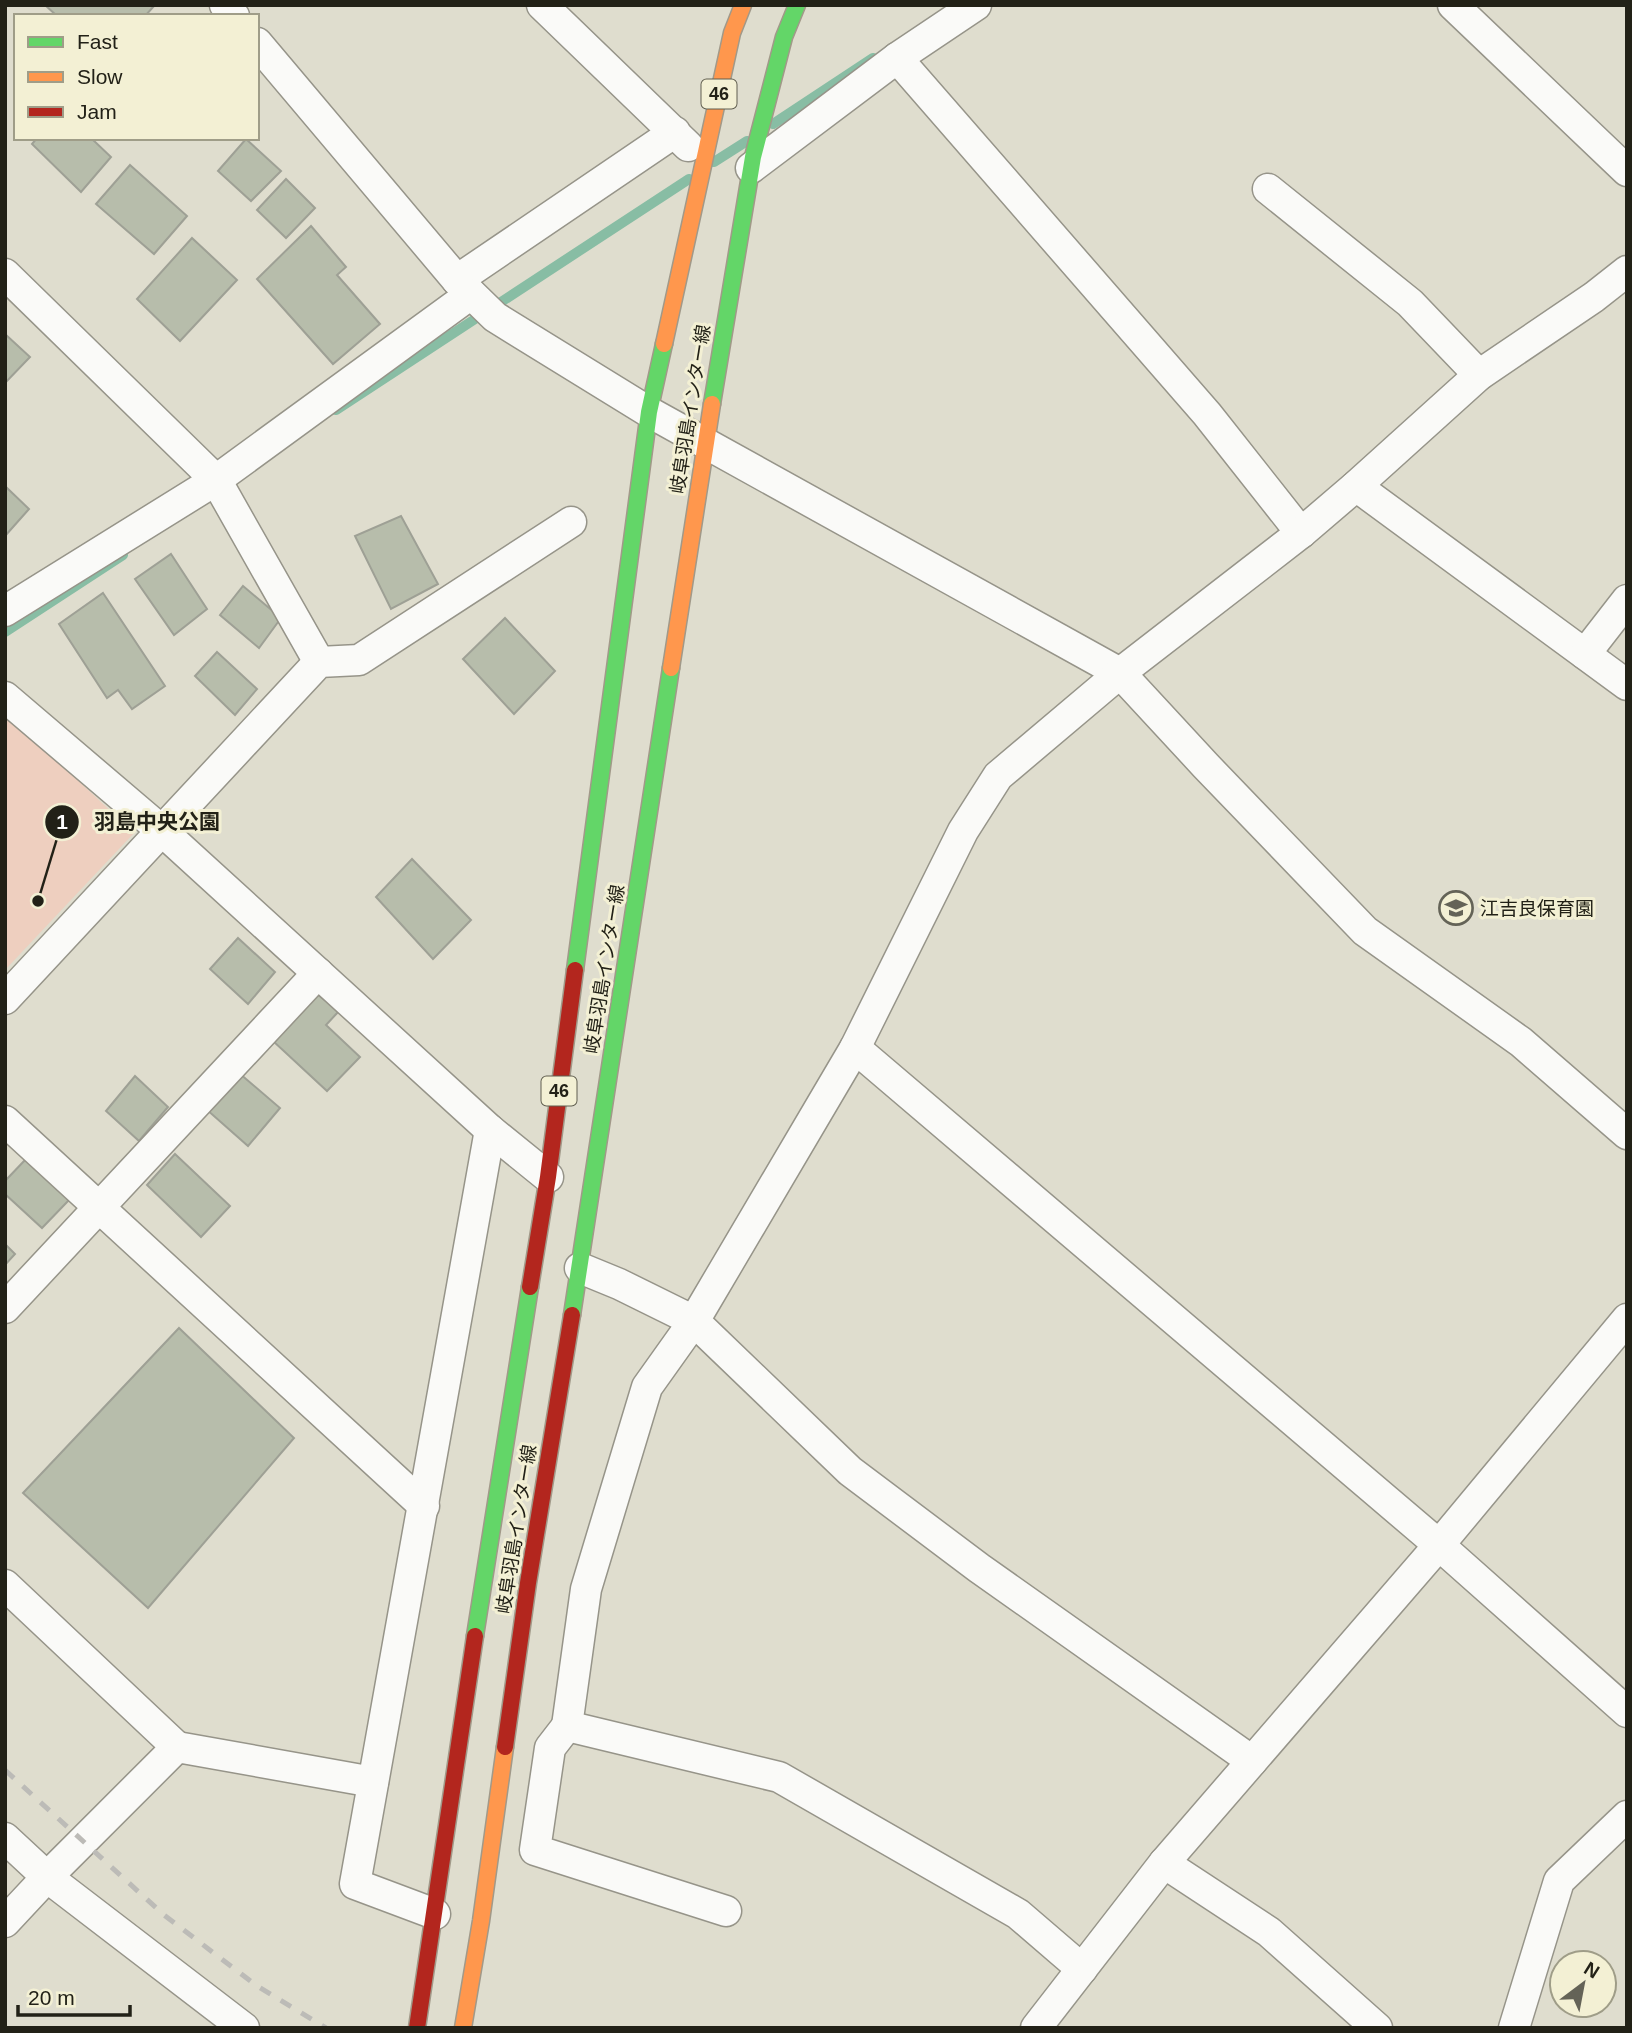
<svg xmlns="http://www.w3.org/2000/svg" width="1632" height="2033" font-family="Helvetica,'Noto Sans JP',sans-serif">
	<rect width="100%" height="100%" fill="#dfddce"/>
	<polygon fill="#eecfbf" points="5,712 134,833 5,970"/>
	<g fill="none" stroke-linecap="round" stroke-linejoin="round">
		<g stroke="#88bda4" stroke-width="10">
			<polyline points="773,124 873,58"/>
			<polyline points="714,162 747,141"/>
			<polyline points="336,410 689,179"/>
			<polyline points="5,632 123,555"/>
		</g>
	</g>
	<g fill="#b7bdab" stroke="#9ea095" stroke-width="2">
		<polygon points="45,5 155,5 145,16 57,16"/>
		<polygon points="37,138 91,138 111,157 81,192 32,144"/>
		<polygon points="246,139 281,171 251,201 218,171"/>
		<polygon points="130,165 187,216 154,254 96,204"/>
		<polygon points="286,179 315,208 286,238 257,210"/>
		<polygon points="311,226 346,267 337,275 380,324 333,364 257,279"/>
		<polygon points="192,238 237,280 180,341 137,299"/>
		<polygon points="5,334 30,357 5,383"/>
		<polygon points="5,486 29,509 5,536"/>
		<polygon points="401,516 438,584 391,609 355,536"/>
		<polygon points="171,554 207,609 174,635 135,579"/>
		<polygon points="243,586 281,618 259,648 220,615"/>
		<polygon points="103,593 165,686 132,709 118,690 107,698 59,624"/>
		<polygon points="505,618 555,671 514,714 463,659"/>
		<polygon points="217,652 257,689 235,715 195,676"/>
		<polygon points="412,859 471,920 433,959 376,897"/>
		<polygon points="238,938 275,972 248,1004 210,969"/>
		<polygon points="317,994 339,1011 326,1025 360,1057 327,1091 273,1041"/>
		<polygon points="239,1073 280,1108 248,1146 206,1109"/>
		<polygon points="135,1076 168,1107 139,1141 106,1111"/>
		<polygon points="175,1154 230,1206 201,1237 147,1185"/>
		<polygon points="26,1159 69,1200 42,1228 5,1194 5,1181"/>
		<polygon points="5,1244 15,1254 5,1265"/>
		<polygon points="179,1328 294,1438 148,1608 23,1493"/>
	</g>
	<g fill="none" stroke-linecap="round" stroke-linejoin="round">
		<g stroke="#969489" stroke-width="33">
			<g id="street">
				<polyline points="225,5 234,16"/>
				<polyline points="542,5 688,146"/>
				<polyline points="1453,5 1627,171"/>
				<polyline points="257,43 457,280 495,317 649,412 1120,673 1206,766 1365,931 1521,1042 1627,1134"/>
				<polyline points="897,58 1207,414 1301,533"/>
				<polyline points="751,168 897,58 976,5"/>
				<polyline points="1268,189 1410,303 1479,375"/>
				<polyline points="5,274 216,480 319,662"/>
				<polyline points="457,280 675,132"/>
				<polyline points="1356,486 1627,685"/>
				<polyline points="5,611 216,480 471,294"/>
				<polyline points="1585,654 1627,600"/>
				<polyline points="5,697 161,830 490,1130 548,1177"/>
				<polyline points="5,999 319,662 359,660 571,522"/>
				<polyline points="855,1048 1439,1545 1627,1712"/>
				<polyline points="5,1121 424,1506"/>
				<polyline points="580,1268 619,1284 694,1321 850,1471 979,1568 1252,1761"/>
				<polyline points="5,1308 318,973"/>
				<polyline points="5,1585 177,1747"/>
				<polyline points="567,1726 550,1748 535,1850 726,1911"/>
				<polyline points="5,1838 47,1877 244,2028"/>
				<polyline points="1164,1863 1269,1932 1377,2028"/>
				<polyline points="435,1914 355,1884 490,1130"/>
				<polyline points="5,1922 47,1877 177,1747 373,1782"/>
				<polyline points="1082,1969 1018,1914 779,1777 567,1726 586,1589 647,1387 694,1321 855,1048 963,831 998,776 1120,673 1301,533 1356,486 1479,375 1594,297 1627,271"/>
				<polyline points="1036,2028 1164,1863 1439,1545 1627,1319"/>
				<polyline points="1514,2028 1559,1881 1627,1816"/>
			</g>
		</g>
		<g stroke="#a19989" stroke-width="19">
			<g id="fast">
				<polyline points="712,404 753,157 784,37 797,5"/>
				<polyline points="575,970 649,412 664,344"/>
				<polyline points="572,1315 671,668"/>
				<polyline points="475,1636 530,1287"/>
			</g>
		</g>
		<g stroke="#a19989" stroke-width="19">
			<g id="slow">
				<polyline points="664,344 732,33 743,5"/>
				<polyline points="671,668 712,404"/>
				<polyline points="463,2028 481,1921 505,1747"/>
			</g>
		</g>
		<g stroke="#a19989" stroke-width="19">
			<g id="jam">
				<polyline points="530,1287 548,1177 575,970"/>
				<polyline points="505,1747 528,1583 572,1315"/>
				<polyline points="417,2028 475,1636"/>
			</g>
		</g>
		<use href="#street" stroke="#fafaf8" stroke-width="30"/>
		<use href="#fast" stroke="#63d668" stroke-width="16"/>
		<use href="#slow" stroke="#ff974d" stroke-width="16"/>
		<use href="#jam" stroke="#b3261e" stroke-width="16"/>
		<polyline stroke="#bcbbb7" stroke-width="5" stroke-dasharray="12 12" stroke-linecap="butt" points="5,1770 164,1915 257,1986 326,2028"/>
	</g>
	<defs>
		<g id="school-ring" transform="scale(1.75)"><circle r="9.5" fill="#f3f0d4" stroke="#646357" stroke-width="1.5"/><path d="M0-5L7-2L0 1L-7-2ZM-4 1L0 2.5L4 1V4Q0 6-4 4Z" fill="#646357"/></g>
	</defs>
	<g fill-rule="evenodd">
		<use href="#school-ring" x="1456" y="908"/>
	</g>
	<g text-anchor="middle" stroke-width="6" stroke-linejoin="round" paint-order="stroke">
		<g fill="#f3f0d4" stroke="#615f50" stroke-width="2">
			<rect x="701.5" y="79.5" width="35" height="29" rx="5"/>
			<rect x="541.5" y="1076.5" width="35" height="29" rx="5"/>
		</g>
		<g font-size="18" font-weight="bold" fill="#222117">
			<text x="719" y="100">46</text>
			<text x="559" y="1097">46</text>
		</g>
		<g font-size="19" fill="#222117" stroke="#f3f0d4">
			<text transform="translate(690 409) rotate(-81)" y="7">岐阜羽島インター線</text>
			<text transform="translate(604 969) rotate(-81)" y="7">岐阜羽島インター線</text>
			<text transform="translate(516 1529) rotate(-81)" y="7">岐阜羽島インター線</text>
		</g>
		<g font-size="19" fill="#222117" stroke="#f3f0d4" text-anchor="start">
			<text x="1480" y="915">江吉良保育園</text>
		</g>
	</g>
	<path fill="none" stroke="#222117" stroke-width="2.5" d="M38 901L62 822"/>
	<g fill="#222117" stroke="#f3f0d4" stroke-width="2.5">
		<circle cx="38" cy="901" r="7"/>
		<circle cx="62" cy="822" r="18"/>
	</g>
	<g font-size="21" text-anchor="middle" font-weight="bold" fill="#fff">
		<text x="62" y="829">1</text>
	</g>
	<g font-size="21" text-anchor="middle" font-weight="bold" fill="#222117" stroke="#f3f0d4" stroke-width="6" stroke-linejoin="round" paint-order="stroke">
		<text x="157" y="829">羽島中央公園</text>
	</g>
	<rect width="1632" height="2033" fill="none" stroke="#222117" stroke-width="14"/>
	<rect x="14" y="14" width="245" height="126" fill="#f3f0d4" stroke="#9f9d88" stroke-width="2"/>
	<rect x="28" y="37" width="35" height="10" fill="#63d668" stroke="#9f9d88" stroke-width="2"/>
	<text x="77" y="49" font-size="21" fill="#222117">Fast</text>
	<rect x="28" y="72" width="35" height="10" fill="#ff974d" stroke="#9f9d88" stroke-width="2"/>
	<text x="77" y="84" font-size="21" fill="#222117">Slow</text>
	<rect x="28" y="107" width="35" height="10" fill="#b3261e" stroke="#9f9d88" stroke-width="2"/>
	<text x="77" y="119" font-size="21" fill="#222117">Jam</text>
	<g transform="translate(1583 1984) rotate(32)"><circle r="33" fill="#f3f0d4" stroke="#9f9d88" stroke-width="2"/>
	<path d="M0-5L12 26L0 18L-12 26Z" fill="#646357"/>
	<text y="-10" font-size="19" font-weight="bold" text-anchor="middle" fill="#222117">N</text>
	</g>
	<path d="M18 2005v10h112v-10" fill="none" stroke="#222117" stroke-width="3.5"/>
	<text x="28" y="2005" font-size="21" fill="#222117" stroke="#f3f0d4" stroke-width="5" paint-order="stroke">20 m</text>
</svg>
